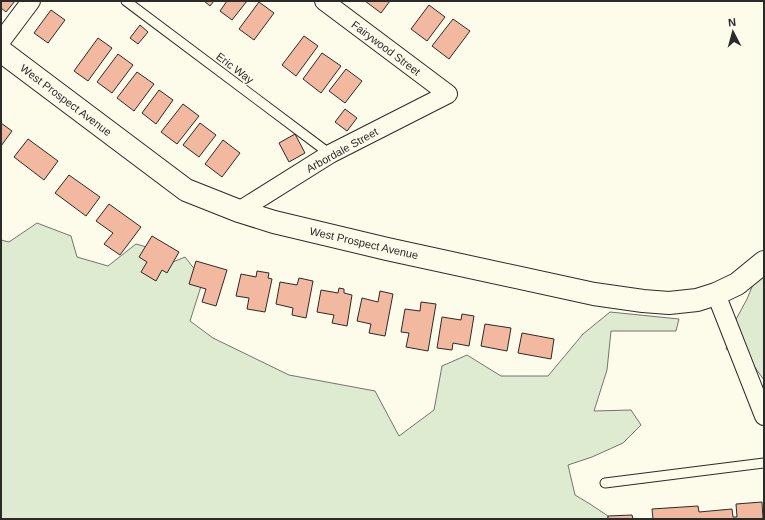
<svg xmlns="http://www.w3.org/2000/svg" width="765" height="520" font-family="Arial,sans-serif">
	<rect width="100%" height="100%" fill="#fdfbea"/>
	<g fill="#deebd1" stroke="#74746e">
		<polygon points="37,223 71,236 77,257 108,266 136,244 150,248 156,269 185,257 203,280 190,321 213,338 289,375 375,391 399,436 434,410 442,366 467,355 501,376 548,376 583,334 610,312 679,319 676,331 611,331 607,370 594,411 631,410 641,425 623,443 592,457 568,465 575,495 590,504 608,516 608,519 1,519 1,240 9,242"/>
		<polygon points="764,265 764,380 749,359 726,349 733,325 747,299 760,268"/>
	</g>
	<g fill="#f2b8a0" stroke="#2b2b2b">
		<polygon points="1,1 15,1 6,12 1,8"/>
		<polygon points="204,1 214,1 210,6"/>
		<polygon points="227,1 247,1 232,20 220,11"/>
		<polygon points="365,1 390,1 381,13"/>
		<polygon points="259,2 274,13 254,40 239,29"/>
		<polygon points="429,5 445,17 427,41 411,29"/>
		<polygon points="51,10 65,20 48,43 34,33"/>
		<polygon points="453,19 470,31 449,59 432,46"/>
		<polygon points="140,25 148,32 138,44 130,38"/>
		<polygon points="304,36 318,46 296,76 282,65"/>
		<polygon points="98,38 112,48 88,81 74,71"/>
		<polygon points="322,53 341,66 321,93 303,79"/>
		<polygon points="118,54 133,65 112,93 97,82"/>
		<polygon points="346,69 362,81 345,103 329,91"/>
		<polygon points="137,72 154,84 134,111 117,98"/>
		<polygon points="159,90 173,100 156,124 142,113"/>
		<polygon points="183,104 199,116 177,144 161,132"/>
		<polygon points="345,109 357,118 347,131 335,122"/>
		<polygon points="1,123 12,131 1,146"/>
		<polygon points="200,123 216,135 199,157 183,145"/>
		<polygon points="295,134 305,153 289,162 279,143"/>
		<polygon points="28,139 58,161 44,180 14,157"/>
		<polygon points="223,140 240,153 222,177 205,164"/>
		<polygon points="69,175 100,197 86,216 55,193"/>
		<polygon points="109,204 141,227 120,255 104,244 113,233 96,221"/>
		<polygon points="152,236 179,252 167,273 162,270 156,281 141,272 147,262 139,257"/>
		<polygon points="196,261 227,270 216,306 202,302 206,289 189,284"/>
		<polygon points="257,271 269,273 268,278 272,279 265,312 247,309 249,298 236,296 241,274 256,277"/>
		<polygon points="299,278 313,281 306,318 292,315 293,308 276,304 280,282 297,285"/>
		<polygon points="339,288 344,289 344,293 352,295 347,326 332,323 334,315 317,312 321,290 338,293"/>
		<polygon points="380,291 393,294 385,336 369,333 371,324 357,321 362,298 378,302"/>
		<polygon points="421,302 436,304 428,351 406,347 409,333 401,332 405,309 420,311"/>
		<polygon points="462,314 474,316 469,346 453,343 452,350 437,348 442,317 461,320"/>
		<polygon points="485,324 511,328 507,351 481,346"/>
		<polygon points="522,333 554,339 551,359 518,353"/>
		<polygon points="762,502 763,519 653,519 652,509 698,506 699,512 732,509 733,517 737,517 736,504"/>
		<polygon points="632,515 633,519 608,519 608,516"/>
	</g>
	<g fill="none" stroke-linecap="round" stroke-linejoin="round">
		<g stroke="#2b2b2b" stroke-width="11">
			<g id="lane">
				<polyline points="126,1 330,154"/>
				<polyline points="605,483 764,463"/>
			</g>
		</g>
		<g stroke="#2b2b2b" stroke-width="20">
			<g id="street">
				<polyline points="1,41 31,1"/>
				<polyline points="239,211 330,154 448,94 324,1"/>
				<polyline points="716,294 764,416"/>
			</g>
		</g>
		<g stroke="#2b2b2b" stroke-width="24">
			<polyline id="secondary" points="1,51 186,190 239,211 274,222 387,249 594,294 643,301 669,303 697,300 716,294 737,284 764,262"/>
		</g>
		<use href="#lane" stroke="#fdfbea" stroke-width="9"/>
		<use href="#street" stroke="#fdfbea" stroke-width="18"/>
		<use href="#secondary" stroke="#fdfbea" stroke-width="22"/>
	</g>
	<g text-anchor="middle" stroke-width="3" stroke-linejoin="round" paint-order="stroke">
		<g font-size="11" fill="#2b2b2b" stroke="#fdfbea">
			<text transform="translate(386 48) rotate(37)" y="4">Fairywood Street</text>
			<text transform="translate(235 68) rotate(37)" y="4">Eric Way</text>
			<text transform="translate(66 100) rotate(37)" y="4">West Prospect Avenue</text>
			<text transform="translate(342 150) rotate(-29)" y="4">Arbordale Street</text>
			<text transform="translate(364 243) rotate(13)" y="4">West Prospect Avenue</text>
		</g>
	</g>
	<rect width="765" height="520" fill="none" stroke="#2b2b2b" stroke-width="4"/>
	<g transform="translate(733 32) rotate(354)" stroke="#fdfbea" stroke-width="3" paint-order="stroke">
	<path d="M0-3L7 15L0 10L-7 15Z" fill="#2b2b2b"/>
	<text y="-6" font-size="11" font-weight="bold" text-anchor="middle" fill="#2b2b2b">N</text>
	</g>
</svg>
